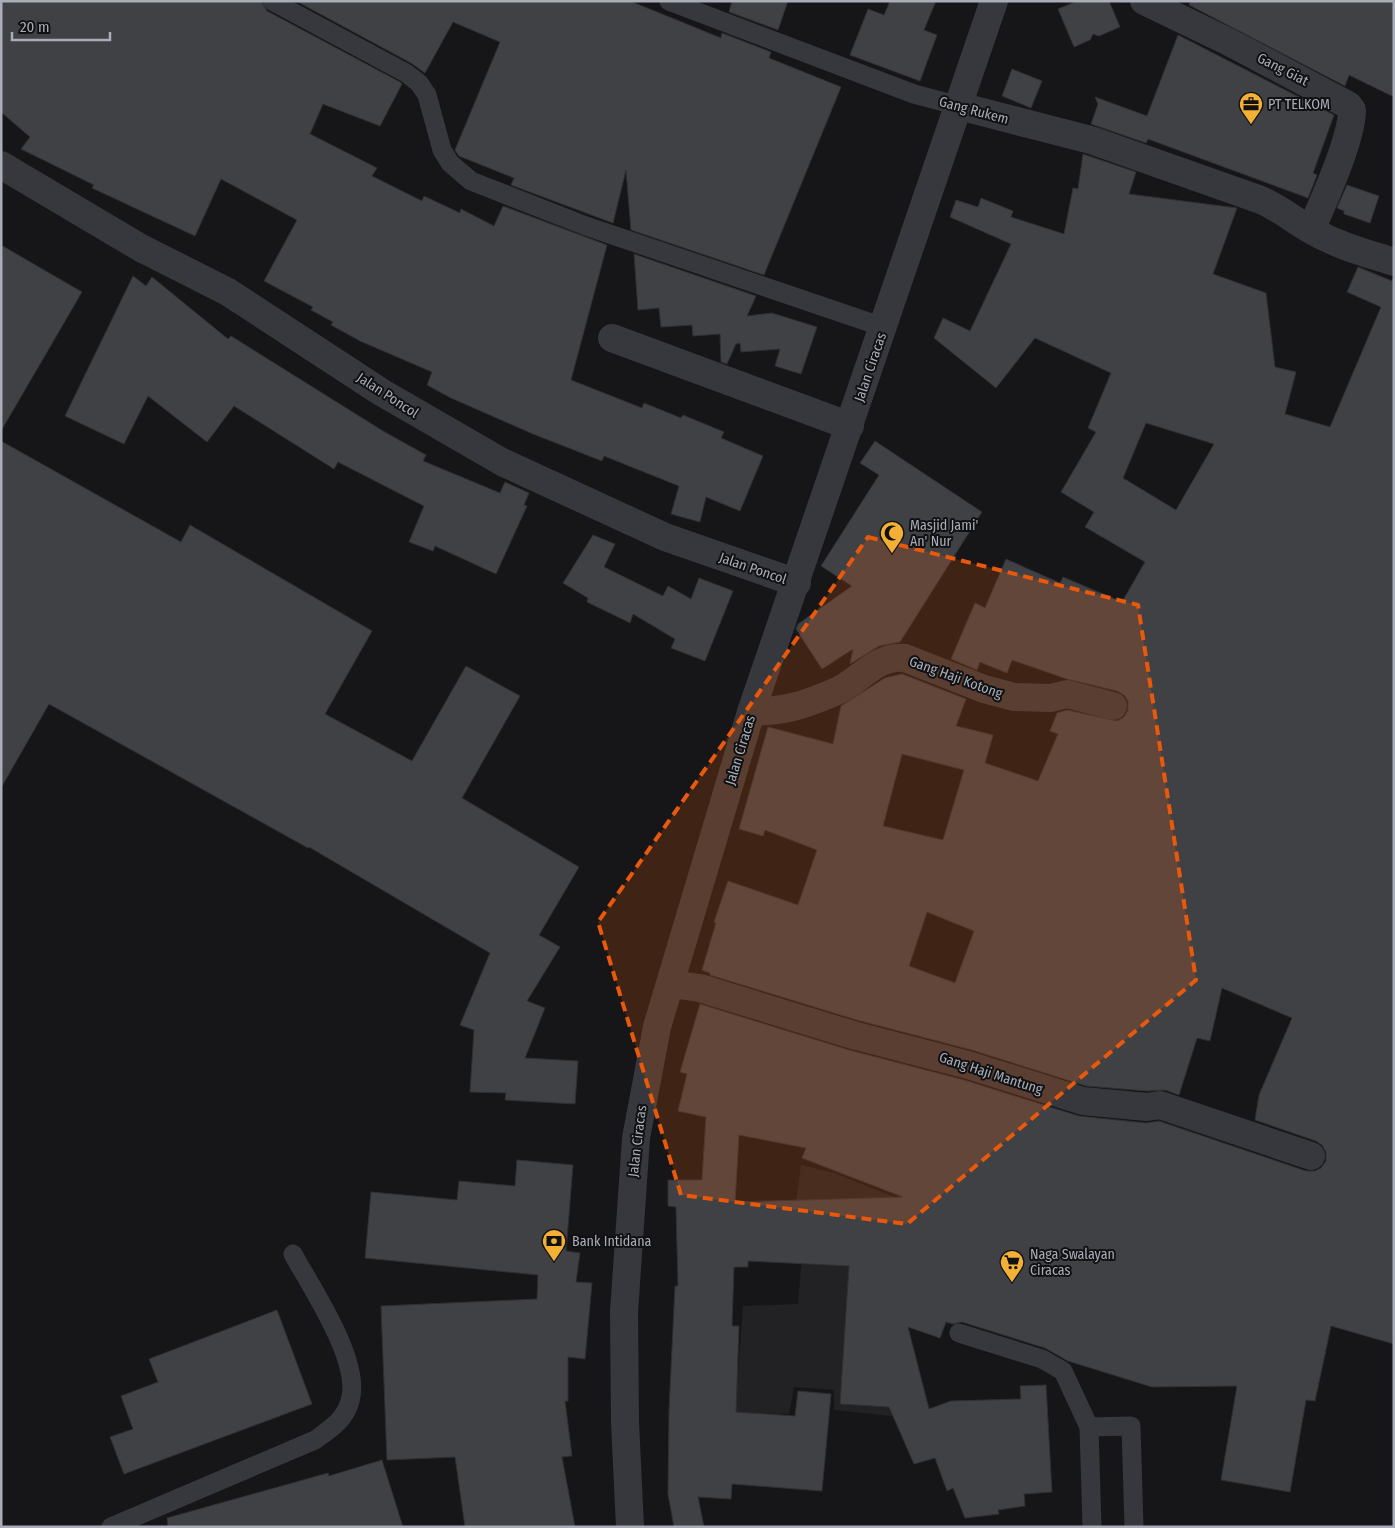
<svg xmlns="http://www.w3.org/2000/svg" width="1395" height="1528" font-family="'Fira Sans Condensed',sans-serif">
	<rect width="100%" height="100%" fill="#161618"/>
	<polygon fill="#222225" points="801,1165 834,1173 930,1211 903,1295 892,1416 834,1410 834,1390 794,1387 789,1414 735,1413 743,1306 798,1304 803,1241 793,1223"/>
	<g fill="#404145" stroke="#303034" fill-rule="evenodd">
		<polygon points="1,1 261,1 267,11 400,82 402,84 380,126 323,104 310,134 377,168 372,176 422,201 424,196 460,213 461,209 494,226 503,206 607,245 571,380 642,408 644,403 681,418 683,415 724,432 721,438 763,456 740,511 706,497 700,522 671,514 679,486 604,456 602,461 533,434 451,398 427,385 432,372 360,341 331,325 333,322 311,310 313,307 264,281 297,220 221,179 195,236 92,188 94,185 21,149 30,137 1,112"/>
		<polygon points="296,1 630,1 721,38 722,33 771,52 769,58 841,87 764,275 631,230 626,170 613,223 511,185 514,178 459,156 455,150 500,42 453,22 425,73 411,63"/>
		<polygon points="732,1 788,1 778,30 729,12"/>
		<polygon points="890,1 936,1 924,30 937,35 920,81 850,55 868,9 884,15"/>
		<polygon points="1077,1 1109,1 1120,27 1099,36 1093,34 1090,40 1074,47 1058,9"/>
		<polygon points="1190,1 1394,1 1394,97 1349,75 1345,86 1189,5"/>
		<polygon points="1178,35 1334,115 1313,173 1317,175 1308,198 1148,139 1146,143 1091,124 1098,104 1095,97 1147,116"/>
		<polygon points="1012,69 1042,81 1031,108 1002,96"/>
		<path d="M1083 154 1136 172 1129 194 1237 208 1213 274 1266 293 1275 367 1296 372 1285 414 1330 427 1381 307 1347 292 1358 267 1392 281 1394 277V1344L1331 1326 1315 1401 1306 1400 1290 1492 1221 1480 1237 1386 1152 1387 1068 1361 1045 1348 962 1322 953 1324 946 1322 940 1338 908 1327 929 1409 951 1401 1021 1399 1020 1386 1046 1385 1052 1492 1024 1494 1025 1506 998 1510 999 1514 965 1518 953 1488 947 1491 935 1458 914 1464 889 1407 840 1404 849 1266 748 1261V1267H734L732 1326H739L736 1412 795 1416 798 1391 831 1394 822 1491 732 1484 731 1499 698 1497 704 1527H674L668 1494 669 1411 675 1286H678L676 1207 668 1206V1180H702L706 1117 678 1111 687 1074 680 1072 700 1004 849 1050 964 1080 1079 1116 1146 1123 1159 1121 1306 1171H1315L1321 1168 1326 1161V1152L1322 1145 1316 1141 1255 1120 1259 1095 1292 1018 1222 988 1210 1041 1197 1038 1179 1095 1165 1090 1147 1091 1086 1086 972 1050 857 1020 710 975V973L702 970 716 923 714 922 728 881 798 905 817 850 765 830 763 836 739 829 768 727 833 744 841 706 885 678 902 674 966 699 956 726 993 735 985 763 1038 781 1058 734 1050 731 1057 713 1067 710 1117 721 1124 717 1128 710V701L1124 695 1117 691 1067 679 1012 660 1007 673 980 662 977 670 951 659 975 603 985 608 1006 559 1060 583 1063 577 1122 602 1145 562 1085 527 1094 512 1061 492 1096 432 1088 428 1111 373 1035 338 996 388 934 338 943 318 970 331 1011 244 950 217 956 200 978 207 981 198 1013 211 1011 217 1064 234 1073 188 1078 189ZM1146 423 1214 444 1176 510 1123 478ZM902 754 964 770 943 840 883 826ZM927 912 974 931 955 983 909 966ZM739 1135 806 1148 802 1158 903 1197 735 1202Z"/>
		<polygon points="1347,185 1379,196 1370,223 1344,214 1344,211 1337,208"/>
		<polygon points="1,245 82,292 1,431"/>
		<polygon points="634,254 756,296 747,316 772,313 817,327 801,374 775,366 780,349 741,352 740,343 736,344 727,364 721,362 720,334 693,336 692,325 661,327 659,308 638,310"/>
		<polygon points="133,276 146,286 152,277 228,339 231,336 383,431 426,455 423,461 500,493 505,482 529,493 524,505 527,506 496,574 435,546 433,551 409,542 424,506 338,462 334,469 234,406 207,442 148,396 124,444 65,416"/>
		<polygon points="1,441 181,542 190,525 372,631 325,714 412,761 466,666 520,696 462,798 579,867 539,935 560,947 527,1001 545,1008 525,1058 578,1061 575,1104 505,1100 506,1093 470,1092 474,1030 460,1025 490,953 309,847 308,848 49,704 1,788"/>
		<polygon points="875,441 982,512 900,642 879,646 850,664 853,649 822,669 796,629 798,624 852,586 821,566 879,475 860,463"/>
		<polygon points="593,535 615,544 604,567 663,596 668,586 691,599 699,578 733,591 705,661 671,648 675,639 633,614 630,623 587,602 588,598 563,583"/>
		<polygon points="517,1160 573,1165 566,1251 580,1253 576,1282 592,1283 585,1359 568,1357 568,1401 565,1401 572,1456 562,1457 575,1527 465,1527 455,1457 387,1460 381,1306 537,1299 538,1275 365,1258 371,1192 457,1200 459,1181 515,1186"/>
		<polygon points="277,1310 312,1404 124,1474 110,1437 133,1429 121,1396 158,1382 149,1359"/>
		<polygon points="382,1460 403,1527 168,1527 167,1518 328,1473 329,1476"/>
	</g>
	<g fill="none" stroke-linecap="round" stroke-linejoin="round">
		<g stroke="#37383d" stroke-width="19">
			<polyline points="272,1 406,73 419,83 427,95 442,150 450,163 471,181 586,226 883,327"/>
			<polyline points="669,1 914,94 959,106"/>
			<polyline points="959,1333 1042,1359 1063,1371 1089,1427 1092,1527"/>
			<polyline points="1089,1427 1131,1426 1134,1527"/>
			<path d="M111 1527 315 1440C330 1429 345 1420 350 1401 362 1362 312 1289 293 1254"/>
		</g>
		<g stroke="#37383d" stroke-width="28">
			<path d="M1144 1 1229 42 1348 105 1352 110C1352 139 1323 202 1311 230"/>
			<path d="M959 106 1091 140 1261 200C1281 209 1292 219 1311 230 1336 245 1366 253 1394 262"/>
			<polyline points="612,338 850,426"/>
			<path d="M751 712C786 711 805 705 837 691 861 680 876 655 905 658L984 689 1014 697 1051 698 1067 694 1113 706"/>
			<polyline points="671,984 700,988 853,1035 968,1065 1083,1101 1147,1107 1160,1105 1311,1156"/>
		</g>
		<g stroke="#37383d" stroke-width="28">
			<polyline points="1,165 141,248 228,292 381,392 502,462 665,537 797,583"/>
			<polyline points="630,1527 625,1422 624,1312 636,1138 657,1027 751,712 994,1"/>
		</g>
	</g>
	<path fill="#e8590c" fill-opacity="0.2" stroke="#e8590c" stroke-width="4" stroke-dasharray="10 6" stroke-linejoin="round" d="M868 537 1138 605 1196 980 907 1224 681 1195 598 922Z"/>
	<defs>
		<g id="office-pin" transform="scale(1.25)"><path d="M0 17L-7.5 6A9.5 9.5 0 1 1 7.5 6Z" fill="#f2b134" stroke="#111113"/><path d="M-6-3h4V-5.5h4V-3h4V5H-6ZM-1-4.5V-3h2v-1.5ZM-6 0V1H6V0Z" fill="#111"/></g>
		<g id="mosque-pin" transform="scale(1.25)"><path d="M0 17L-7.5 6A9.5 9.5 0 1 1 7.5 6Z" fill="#f2b134" stroke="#111113"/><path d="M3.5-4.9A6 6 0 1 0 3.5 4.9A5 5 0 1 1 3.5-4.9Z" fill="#111"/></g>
		<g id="bank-pin" transform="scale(1.25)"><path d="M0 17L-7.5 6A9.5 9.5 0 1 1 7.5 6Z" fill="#f2b134" stroke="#111113"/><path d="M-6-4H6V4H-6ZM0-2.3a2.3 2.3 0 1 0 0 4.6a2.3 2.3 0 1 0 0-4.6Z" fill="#111"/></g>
		<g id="supermarket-pin" transform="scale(1.25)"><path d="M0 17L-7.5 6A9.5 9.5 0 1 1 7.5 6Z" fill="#f2b134" stroke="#111113"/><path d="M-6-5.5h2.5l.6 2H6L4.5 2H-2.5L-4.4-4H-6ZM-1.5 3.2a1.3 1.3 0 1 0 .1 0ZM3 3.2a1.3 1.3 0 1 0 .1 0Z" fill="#111"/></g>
	</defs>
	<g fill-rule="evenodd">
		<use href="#office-pin" x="1251" y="104"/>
		<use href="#mosque-pin" x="892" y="533"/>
		<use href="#bank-pin" x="554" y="1241"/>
		<use href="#supermarket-pin" x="1012" y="1262"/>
	</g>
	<g text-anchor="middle" stroke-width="4" stroke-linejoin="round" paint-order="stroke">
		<g font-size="14" fill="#a8adb8" stroke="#111113">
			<text transform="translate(1283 69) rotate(27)" y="5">Gang Giat</text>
			<text transform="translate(974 110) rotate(15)" y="5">Gang Rukem</text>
			<text transform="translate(870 367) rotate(-71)" y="5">Jalan Ciracas</text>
			<text transform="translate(388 395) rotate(33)" y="5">Jalan Poncol</text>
			<text transform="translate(753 568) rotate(19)" y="5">Jalan Poncol</text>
			<text transform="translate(956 677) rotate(20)" y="5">Gang Haji Kotong</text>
			<text transform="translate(740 750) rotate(-73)" y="5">Jalan Ciracas</text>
			<text transform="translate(991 1073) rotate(18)" y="5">Gang Haji Mantung</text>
			<text transform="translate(637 1141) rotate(-83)" y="5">Jalan Ciracas</text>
		</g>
		<g font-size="14" fill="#a8adb8" stroke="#111113" text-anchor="start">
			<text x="1268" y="109">PT TELKOM</text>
			<text x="910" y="530">Masjid Jami'<tspan x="910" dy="16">An' Nur</tspan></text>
			<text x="572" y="1246">Bank Intidana</text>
			<text x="1030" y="1259">Naga Swalayan<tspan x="1030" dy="16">Ciracas</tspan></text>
		</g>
	</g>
	<rect width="1395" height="1528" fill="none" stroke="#a8adb8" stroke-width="5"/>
	<path d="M12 32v8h98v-8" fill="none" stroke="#a8adb8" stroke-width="2.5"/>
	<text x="20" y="32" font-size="15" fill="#a8adb8" stroke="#111113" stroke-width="4" paint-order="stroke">20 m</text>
</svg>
